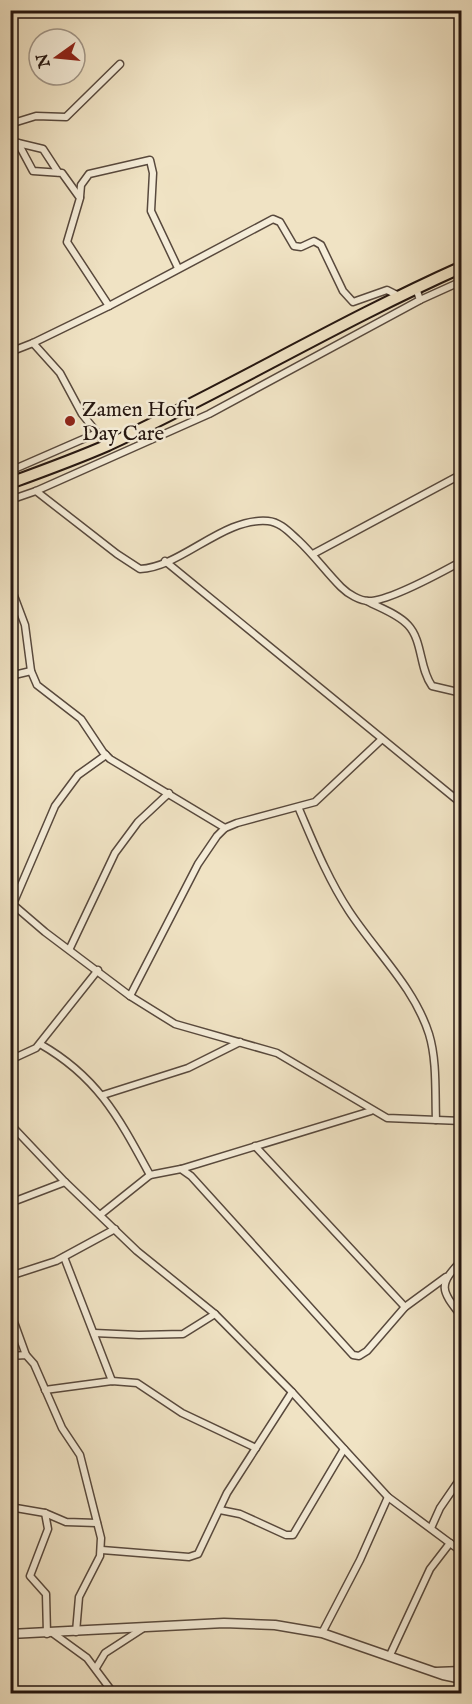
<svg xmlns="http://www.w3.org/2000/svg" width="472" height="1704" font-family="'IM FELL English',serif">
	<rect width="100%" height="100%" fill="#f0e3c4"/>
	<filter id="stains"><feTurbulence type="fractalNoise" baseFrequency=".00333" numOctaves="4"/><feColorMatrix values="0 0 0 0 .2 0 0 0 0 .09 0 0 0 0 .02 0 0 0 .5 -.17"/></filter>
	<radialGradient id="worn" r=".72"><stop offset=".6" stop-color="#630" stop-opacity="0"/><stop offset="1" stop-color="#630" stop-opacity=".3"/></radialGradient>
	<g fill="none" stroke-linecap="round" stroke-linejoin="round">
		<g stroke="#58493d" stroke-width="9">
			<g id="minor">
				<polyline points="10,124 36,116 66,117 120,64"/>
				<polyline points="10,141 18,143 33,171 62,173 80,198 67,242 109,306"/>
				<polyline points="18,143 43,149 58,172"/>
				<polyline points="80,197 81,185 89,174 150,160 153,173 151,211 178,268"/>
				<polyline points="420,300 462,281"/>
				<polyline points="33,343 60,373 82,414 107,445"/>
				<polyline points="10,352 33,343 109,306 273,219 280,222 294,246 301,247 314,241 321,245 343,291 353,302 387,290 399,296"/>
				<polyline points="10,471 97,433"/>
				<path d="M36 491 117 554 140 569C182 567 223 517 268 521 280 522 289 532 298 540 314 555 326 572 341 587 348 594 360 601 369 601 390 601 442 572 462 561"/>
				<polyline points="10,500 36,491 209,414 420,300 416,288"/>
				<polyline points="313,554 462,474"/>
				<polyline points="165,561 462,804"/>
				<polyline points="10,585 25,625 31,671 37,685 81,719 103,752 110,759 225,828"/>
				<path d="M367 601C380 608 398 614 408 625 423 641 419 668 432 686L462 693"/>
				<polyline points="10,676 31,671"/>
				<path d="M299 809C314 844 328 879 349 911 376 952 414 987 429 1034 437 1060 435 1092 436 1120"/>
				<polyline points="10,902 45,932 130,996 175,1024 277,1053 387,1118 462,1121"/>
				<polyline points="13,904 55,806 78,775 106,755"/>
				<polyline points="70,948 115,853 138,822 169,793"/>
				<polyline points="130,996 198,864 217,836 225,828 237,823 315,802 382,739"/>
				<path d="M40 1044C98 1077 119 1118 150 1175"/>
				<polyline points="10,1060 36,1048 98,970"/>
				<polyline points="103,1095 188,1068 240,1042"/>
				<polyline points="10,1124 65,1182 137,1251 215,1314 292,1392 388,1497 462,1552"/>
				<polyline points="255,1146 405,1307"/>
				<polyline points="181,1169 371,1111"/>
				<polyline points="10,1203 65,1182"/>
				<polyline points="100,1215 150,1175 181,1169 191,1176 353,1355 359,1356 367,1351 405,1307 446,1277"/>
				<polyline points="64,1257 112,1381"/>
				<path d="M462 1260C437 1286 441 1290 462 1317"/>
				<polyline points="10,1276 56,1261 115,1229"/>
				<polyline points="10,1311 26,1355"/>
				<polyline points="94,1333 139,1335 183,1334 215,1314"/>
				<polyline points="10,1356 26,1355 34,1364 62,1428 80,1455 101,1538 100,1556 79,1597 76,1632"/>
				<polyline points="45,1390 112,1381 137,1383 182,1413 256,1448"/>
				<polyline points="10,1507 45,1513 66,1522 97,1523"/>
				<polyline points="220,1510 240,1514 286,1535 293,1535 344,1449"/>
				<polyline points="45,1513 48,1529 30,1576 46,1594 47,1634"/>
				<polyline points="431,1528 440,1508 462,1476"/>
				<polyline points="102,1550 189,1557 198,1554 227,1493 292,1392"/>
				<polyline points="322,1633 360,1560 388,1497"/>
				<polyline points="54,1634 87,1658 114,1694"/>
				<polyline points="390,1655 430,1569 450,1543"/>
				<polyline points="96,1668 105,1653 142,1629"/>
				<polyline points="436,1671 462,1670"/>
			</g>
		</g>
		<g stroke="#58493d" stroke-width="11">
			<polyline id="tertiary" points="10,1634 224,1623 275,1625 322,1633 443,1675 462,1679"/>
		</g>
		<g stroke="#251610" stroke-width="14">
			<path id="primary" d="M10 483C43 471 76 459 108 445 228 389 341 321 462 267"/>
		</g>
		<use href="#minor" stroke="#f5edd9" stroke-width="6"/>
		<use href="#tertiary" stroke="#f5edd9" stroke-width="8"/>
		<use href="#primary" stroke="#f0e3c4" stroke-width="10"/>
	</g>
	<circle fill="#8f2418" stroke="#f5edd9" stroke-width="2" cx="70" cy="421" r="6"/>
	<g text-anchor="middle" stroke-width="5" stroke-linejoin="round" paint-order="stroke">
		<g font-size="21" fill="#251610" stroke="#f5edd9" text-anchor="start">
			<text x="82" y="416">Zamen Hofu<tspan x="82" dy="24">Day Care</tspan></text>
		</g>
	</g>
	<rect width="472" height="1704" fill="none" stroke="#f0e3c4" stroke-width="36"/>
	<rect x="12" y="12" width="448" height="1680" fill="none" stroke="#251610" stroke-width="3"/>
	<rect x="18" y="18" width="436" height="1668" fill="none" stroke="#251610" stroke-width="1.5"/>
	<g transform="translate(57 57) rotate(255)"><circle r="28" fill="#f5edd9" stroke="#a29789" stroke-width="1.5"/>
	<path d="M0-4.5L10 22L0 15L-10 22Z" fill="#8f2418"/>
	<text y="-9" font-size="16" font-weight="bold" text-anchor="middle" fill="#251610">N</text>
	</g>
	<rect width="100%" height="100%" filter="url(#stains)"/>
	<rect width="100%" height="100%" fill="url(#worn)"/>
</svg>
